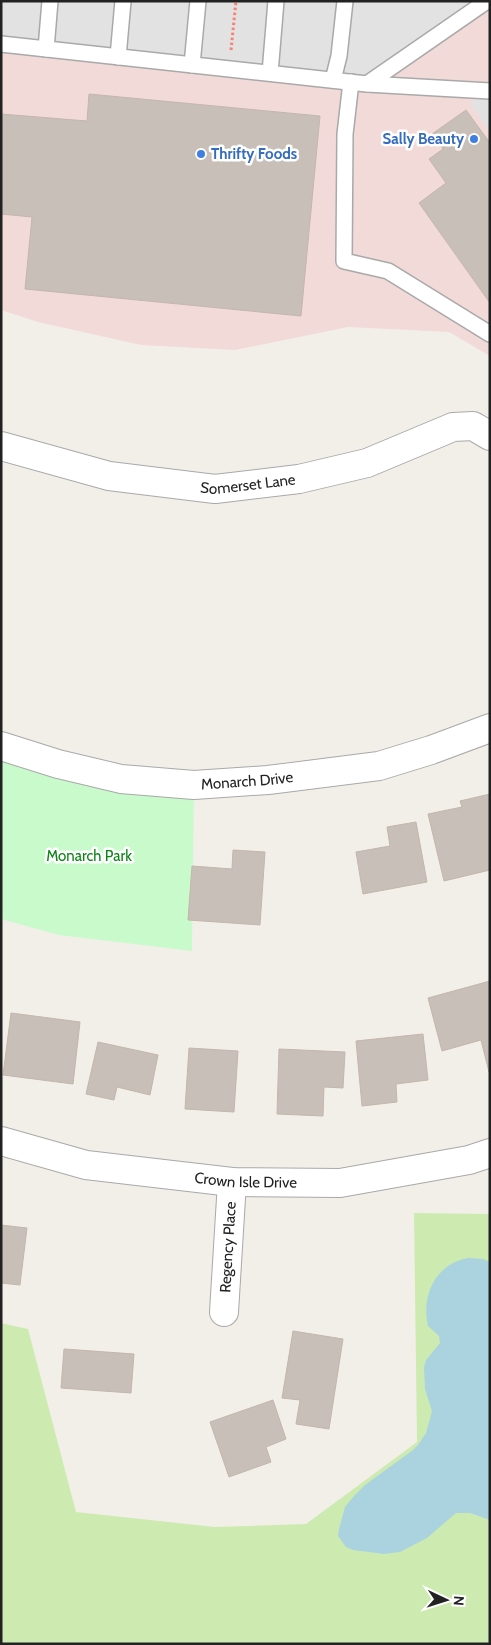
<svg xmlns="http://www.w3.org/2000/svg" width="491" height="1645" font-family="Cabin,sans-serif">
	<rect width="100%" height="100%" fill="#f2efe9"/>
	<polygon fill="#f2dad9" points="1,1 490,1 490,356 449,332 348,327 235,350 141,345 38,322 1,310"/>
	<polygon fill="#cdebb0" points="414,1213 490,1214 490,1644 1,1644 1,1323 28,1329 76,1512 215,1527 306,1524 417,1442"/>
	<polygon fill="#c8facc" points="1,756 194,785 192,951 59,935 1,919"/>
	<g fill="#e2e2e2">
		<polygon points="1,1 487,1 367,84 1,44"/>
		<polygon points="490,90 490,132 470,103"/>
	</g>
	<path fill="#aad3df" d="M468 1258 483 1259 490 1262V1520L470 1513H456L427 1538 400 1552 384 1554 353 1550 346 1547 338 1536 339 1529 345 1507 354 1496 365 1485 413 1450 418 1445 426 1433 432 1411 425 1389 424 1367 426 1360 440 1343 439 1336 428 1326C421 1296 435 1264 468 1258Z"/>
	<g fill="#c7bfb8" stroke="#c4b6ab">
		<polygon points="89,94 320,116 301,316 25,289 32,217 1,214 1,114 87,121"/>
		<polygon points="466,110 490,143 490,303 419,203 446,183 429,159 443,149 432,134"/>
		<polygon points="490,794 490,870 444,881 428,814 462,807 460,801"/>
		<polygon points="416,822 427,882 363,894 356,852 390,846 387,827"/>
		<polygon points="233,850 265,852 260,925 188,920 192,866 232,869"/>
		<polygon points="490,981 490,1072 489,1072 481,1040 442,1051 428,998"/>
		<polygon points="11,1013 80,1022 73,1084 3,1075"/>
		<polygon points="423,1034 428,1080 396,1084 397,1102 362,1106 356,1041"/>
		<polygon points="98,1042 158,1055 150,1095 117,1087 114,1100 86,1094"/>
		<polygon points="189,1048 238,1051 234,1112 185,1109"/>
		<polygon points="279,1049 345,1052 343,1088 324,1087 323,1116 277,1114"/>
		<polygon points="1,1225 27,1228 20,1285 1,1283"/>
		<polygon points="293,1331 343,1339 329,1429 296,1424 300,1400 282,1398"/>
		<polygon points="64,1349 134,1354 131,1393 61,1388"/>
		<polygon points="273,1400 286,1439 266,1447 271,1462 229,1477 210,1422"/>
	</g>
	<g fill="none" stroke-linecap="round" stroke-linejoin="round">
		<g stroke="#a9a9a9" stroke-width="18">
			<g id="service">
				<polyline points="1,44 367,84 487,1"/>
				<polyline points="46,49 50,1"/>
				<polyline points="118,57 123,1"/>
				<polyline points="192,65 198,1"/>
				<polyline points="270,73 276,1"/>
				<polyline points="333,80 339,56 345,1"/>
				<polyline points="351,82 345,134 344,261 388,271 490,334"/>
				<polyline points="367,84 490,91"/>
			</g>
		</g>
		<g stroke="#a9a9a9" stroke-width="30">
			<g id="minor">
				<path id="s1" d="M1 446 109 476 215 489 299 479 367 463 453 427 473 426 490 436"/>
				<path id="s2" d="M1 746 58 764 121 779 194 785 268 780 379 766 431 750 490 728"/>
				<path id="s3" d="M1 1141 86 1165 232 1182 340 1183 469 1160 490 1153"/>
				<path id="s4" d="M224 1312 232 1182"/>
			</g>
		</g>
		<polyline stroke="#fa8072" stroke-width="3" stroke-dasharray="2.5 2.5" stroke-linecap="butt" points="231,50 236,1"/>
		<use href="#service" stroke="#fff" stroke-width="15"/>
		<use href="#minor" stroke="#fff" stroke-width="28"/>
	</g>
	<g fill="#3f7fe0" stroke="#fff" stroke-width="2">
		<circle cx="474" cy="139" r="5"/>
		<circle cx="201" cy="154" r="5"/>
	</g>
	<g text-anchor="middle" stroke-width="5" stroke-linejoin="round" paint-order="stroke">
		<g font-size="15" font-weight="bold" fill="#366cbe" stroke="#fff" text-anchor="end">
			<text x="464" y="144">Sally Beauty</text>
			<text x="211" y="159" text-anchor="start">Thrifty Foods</text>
		</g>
		<g font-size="15" fill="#222" stroke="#fff">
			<text dy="5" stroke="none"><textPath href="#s1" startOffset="252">Somerset Lane</textPath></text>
			<text dy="5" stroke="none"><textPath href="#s2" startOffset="251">Monarch Drive</textPath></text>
			<text dy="5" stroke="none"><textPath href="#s3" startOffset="249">Crown Isle Drive</textPath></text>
			<text dy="5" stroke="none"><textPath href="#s4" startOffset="65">Regency Place</textPath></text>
		</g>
		<g font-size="15" fill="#0c8416" stroke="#fff">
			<text x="89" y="861">Monarch Park</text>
		</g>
	</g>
	<rect width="491" height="1645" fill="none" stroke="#222222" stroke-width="5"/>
	<g transform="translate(446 1600) rotate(94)" stroke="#ffffff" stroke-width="4" paint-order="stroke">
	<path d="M0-4L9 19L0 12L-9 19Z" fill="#222222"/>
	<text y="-8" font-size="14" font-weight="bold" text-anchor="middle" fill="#222222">N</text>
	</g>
</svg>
